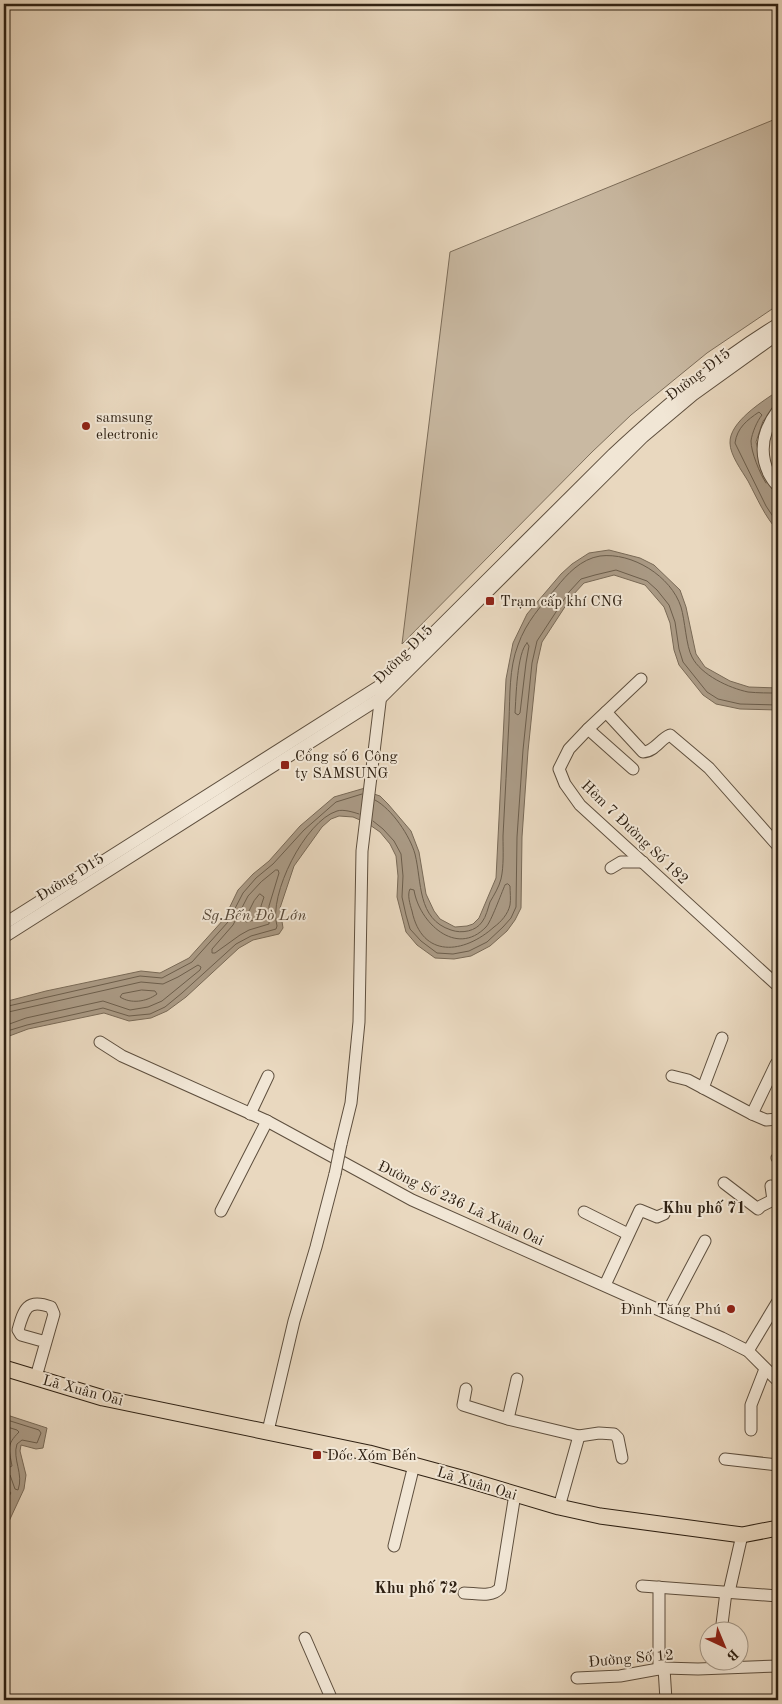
<svg xmlns="http://www.w3.org/2000/svg" width="782" height="1704" font-family="'Old Standard TT',serif">
	<rect width="100%" height="100%" fill="#e9d8bf"/>
	<filter id="stains"><feTurbulence type="fractalNoise" baseFrequency=".004" numOctaves="4"/><feColorMatrix values="0 0 0 0 .2 0 0 0 0 .09 0 0 0 0 .02 0 0 0 .5 -.17"/></filter>
	<radialGradient id="worn" r=".72"><stop offset=".6" stop-color="#630" stop-opacity="0"/><stop offset="1" stop-color="#630" stop-opacity=".3"/></radialGradient>
	<polygon fill="#c9b9a2" stroke="#7c6d5a" points="778,118 778,305 707,353 631,415 592,452 402,644 450,252"/>
	<g fill="#aa9a85" stroke="#796a57">
		<path d="M778 391V404L763 421 756 442 764 472 778 491V531C765 517 757 498 748 481 742 471 730 455 730 443 729 422 763 401 778 391Z"/>
		<polygon points="609,550 640,558 654,565 680,590 686,607 696,654 705,667 730,681 749,687 778,688 778,710 740,709 716,704 703,695 679,665 674,650 670,623 664,607 645,585 614,575 584,583 572,596 542,642 537,664 528,751 522,837 521,908 515,920 507,931 490,946 471,956 454,959 435,958 417,945 406,932 397,897 398,876 396,856 390,844 380,832 367,823 353,817 339,816 331,819 322,827 294,866 280,908 283,928 279,934 253,940 239,948 186,997 167,1011 151,1018 129,1021 104,1013 28,1029 4,1038 4,1002 46,991 141,971 160,973 189,958 224,919 238,890 253,874 269,861 300,826 334,797 365,788 368,792 380,796 388,804 411,831 419,852 426,894 434,911 440,919 455,927 467,926 473,924 479,918 496,878 506,679 513,643 527,614 561,574 572,564 589,553"/>
		<polygon points="4,1414 47,1428 43,1448 36,1449 21,1445 20,1451 26,1475 24,1489 4,1532 4,1505 10,1493 4,1470"/>
	</g>
	<g fill="none" stroke-linecap="round" stroke-linejoin="round">
		<g stroke="#6c5e4c" stroke-width="1">
			<path d="M766 483C760 474 751 452 751 441 752 433 757 421 762 415L759 412C747 420 737 428 735 443L766 506 778 524"/>
			<path d="M527 643 529 646 526 663 520 713 518 715 515 713C516 698 517 652 527 643Z"/>
			<path d="M375 800C392 809 410 836 415 854 422 882 417 919 451 930 462 934 476 931 482 922 486 917 488 908 490 902 494 895 499 887 501 879 504 866 503 850 503 836 505 798 507 759 509 721 510 696 509 668 518 645 526 622 541 606 556 588 567 574 581 559 600 556 632 552 671 576 681 607 685 620 686 646 692 657 701 675 729 688 748 692 758 693 769 693 778 693"/>
			<polyline points="373,821 383,829 394,841 401,854 403,876 402,897 406,915 410,929 421,941 437,953 453,954 469,951 487,942 503,927 511,918 516,907 517,837 523,750 532,663 537,641 569,592 581,579 595,575 616,570 647,581 657,590 669,605 675,622 679,649 683,662 707,692 718,699 740,704 778,705"/>
			<polygon points="276,870 278,870 279,873 269,906 269,924 249,930 240,935 215,953 212,953 212,949 233,925 248,896 261,882"/>
			<path d="M508 884 510 886C510 892 511 899 510 905 508 914 501 922 494 927 464 954 422 959 412 911 410 904 407 895 410 889L414 890C419 922 456 958 486 927 491 922 501 894 505 885Z"/>
			<polygon points="260,894 264,897 261,906 262,918 246,922 245,919 254,901"/>
			<path d="M142 990 155 991 157 994C146 1002 131 1004 120 997L122 994Z"/>
			<polyline points="4,1007 140,976 162,978 192,962 228,922 243,893 256,878 273,864 304,830 336,802 362,794"/>
			<polyline points="4,1013 141,982 163,984 178,977 198,965 201,967 200,970 162,1001 148,1007 130,1010 103,1001 26,1018 4,1026"/>
			<path d="M4 1032 27 1025 103 1008 129 1016 150 1014 165 1007 182 993 236 944 251 936 276 929 277 926C268 895 305 821 337 811 343 809 353 812 359 814"/>
			<path d="M4 1419 39 1430 41 1433 37 1443 22 1440 17 1444C12 1459 24 1474 18 1490L15 1489 10 1475 4 1473"/>
			<path d="M4 1426 17 1430 19 1432C6 1445 9 1449 12 1466L10 1467H4"/>
		</g>
		<polyline stroke="#796a57" stroke-width="2.5" points="4,1504 10,1493"/>
		<g stroke="#5e4f3e" stroke-width="13">
			<g id="minor">
				<path d="M778 410C763 430 758 451 769 474 772 479 774 483 778 486"/>
				<path d="M606 712 643 752C654 752 660 739 670 735L709 768 778 846"/>
				<polyline points="588,729 641,679"/>
				<polyline points="633,769 588,729 569,749 559,769 565,784 580,805 778,986"/>
				<polyline points="611,868 621,862 643,862"/>
				<path d="M4 924 381 685 613 454C664 407 718 360 778 324"/>
				<polyline points="4,937 382,697 643,437 693,395 778,334"/>
				<polyline points="100,1042 122,1056 267,1121 412,1200 722,1338 748,1351 778,1381"/>
				<polyline points="672,1076 688,1080 752,1114 766,1120 778,1119"/>
				<polyline points="703,1088 722,1038"/>
				<polyline points="250,1114 268,1076"/>
				<polyline points="752,1114 776,1064"/>
				<polyline points="341,1144 351,1103 359,1022 362,851 381,694"/>
				<polyline points="777,1158 778,1159"/>
				<polyline points="724,1183 758,1209 761,1206 773,1200"/>
				<polyline points="771,1186 773,1200 778,1204"/>
				<polyline points="221,1211 267,1121"/>
				<polyline points="584,1212 628,1234"/>
				<polyline points="605,1285 640,1210 657,1217 664,1214"/>
				<polyline points="667,1313 705,1241"/>
				<polyline points="748,1351 778,1301"/>
				<path d="M36 1377 54 1314 51 1307C27 1298 24 1309 18 1330L21 1335 46 1342"/>
				<polyline points="517,1379 508,1419 579,1436 559,1507"/>
				<polyline points="466,1389 463,1405 508,1419"/>
				<polyline points="751,1430 751,1405 765,1369"/>
				<polyline points="268,1431 294,1321 316,1247 335,1174"/>
				<polyline points="579,1436 599,1433 614,1434 618,1438 622,1458"/>
				<polyline points="725,1459 778,1465"/>
				<polyline points="394,1546 414,1465"/>
				<polyline points="642,1586 778,1596"/>
				<polyline points="729,1592 742,1535"/>
				<path d="M464 1593C475 1593 492 1598 500 1588L515 1494"/>
				<polyline points="721,1632 726,1592"/>
				<polyline points="305,1638 332,1700"/>
				<polyline points="664,1668 666,1700"/>
				<polyline points="659,1669 659,1587"/>
				<polyline points="577,1678 620,1676 664,1668 698,1669 778,1666"/>
			</g>
		</g>
		<g stroke="#2f2113" stroke-width="17">
			<polyline id="major" points="4,1368 103,1398 369,1453 465,1479 559,1507 600,1516 742,1535 778,1528"/>
		</g>
		<use href="#minor" stroke="#f1e6d5" stroke-width="11"/>
		<use href="#major" stroke="#e9d8bf" stroke-width="15"/>
		<g stroke="#5e4f3e" stroke-width="13" stroke-linecap="butt">
			<polyline id="minor-bridge" points="335,1174 341,1144"/>
		</g>
		<use href="#minor-bridge" stroke="#f1e6d5" stroke-width="11"/>
	</g>
	<g fill="#8f2418" stroke="#f1e6d5" stroke-width="2">
		<circle cx="86" cy="426" r="5"/>
		<rect x="485" y="596" width="10" height="10" rx="2.5"/>
		<rect x="280" y="760" width="10" height="10" rx="2.5"/>
		<circle cx="731" cy="1309" r="5"/>
		<rect x="312" y="1450" width="10" height="10" rx="2.5"/>
	</g>
	<g text-anchor="middle" stroke-width="4" stroke-linejoin="round" paint-order="stroke">
		<g font-size="15" fill="#2f2113" stroke="#f1e6d5">
			<text transform="translate(698 374) rotate(-37)" y="5">Đường D15</text>
			<text transform="translate(403 654) rotate(-45)" y="5">Đường D15</text>
			<text transform="translate(635 832) rotate(44)" y="5">Hẻm 7 Đường Số 182</text>
			<text transform="translate(70 877) rotate(-32)" y="5">Đường D15</text>
			<text transform="translate(461 1203) rotate(25)" y="5">Đường Số 236 Lã Xuân Oai</text>
			<text transform="translate(83 1390) rotate(15)" y="5">Lã Xuân Oai</text>
			<text transform="translate(477 1483) rotate(17)" y="5">Lã Xuân Oai</text>
			<text transform="translate(631 1658) rotate(-5)" y="5">Đường Số 12</text>
		</g>
		<g font-size="15" fill="#2f2113" stroke="#f1e6d5" text-anchor="start">
			<text x="96" y="422">samsung<tspan x="96" dy="17">electronic</tspan></text>
			<text x="500" y="606">Trạm cấp khí CNG</text>
			<text x="295" y="761">Cổng số 6 Công<tspan x="295" dy="17">ty SAMSUNG</tspan></text>
			<text x="721" y="1314" text-anchor="end">Đình Tăng Phú</text>
			<text x="327" y="1460">Dốc Xóm Bến</text>
		</g>
		<g font-size="16" font-style="italic" fill="#5a4b3b" stroke="#f1e6d5">
			<text x="254" y="920">Sg.Bến Đò Lớn</text>
		</g>
		<g font-size="16" font-weight="bold" fill="#2f2113" stroke="#f1e6d5">
			<text x="704" y="1213">Khu phố 71</text>
			<text x="416" y="1593">Khu phố 72</text>
		</g>
	</g>
	<rect width="782" height="1704" fill="none" stroke="#e9d8bf" stroke-width="20"/>
	<rect x="5" y="5" width="772" height="1694" fill="none" stroke="#2f2113" stroke-width="2.5"/>
	<rect x="10" y="10" width="762" height="1684" fill="none" stroke="#2f2113"/>
	<g transform="translate(724 1646) rotate(136)"><circle r="24" fill="#f1e6d5" stroke="#a39787"/>
	<path d="M0-4L9 19L0 12L-9 19Z" fill="#8f2418"/>
	<text y="-8" font-size="14" font-weight="bold" text-anchor="middle" fill="#2f2113">B</text>
	</g>
	<rect width="100%" height="100%" filter="url(#stains)"/>
	<rect width="100%" height="100%" fill="url(#worn)"/>
</svg>
